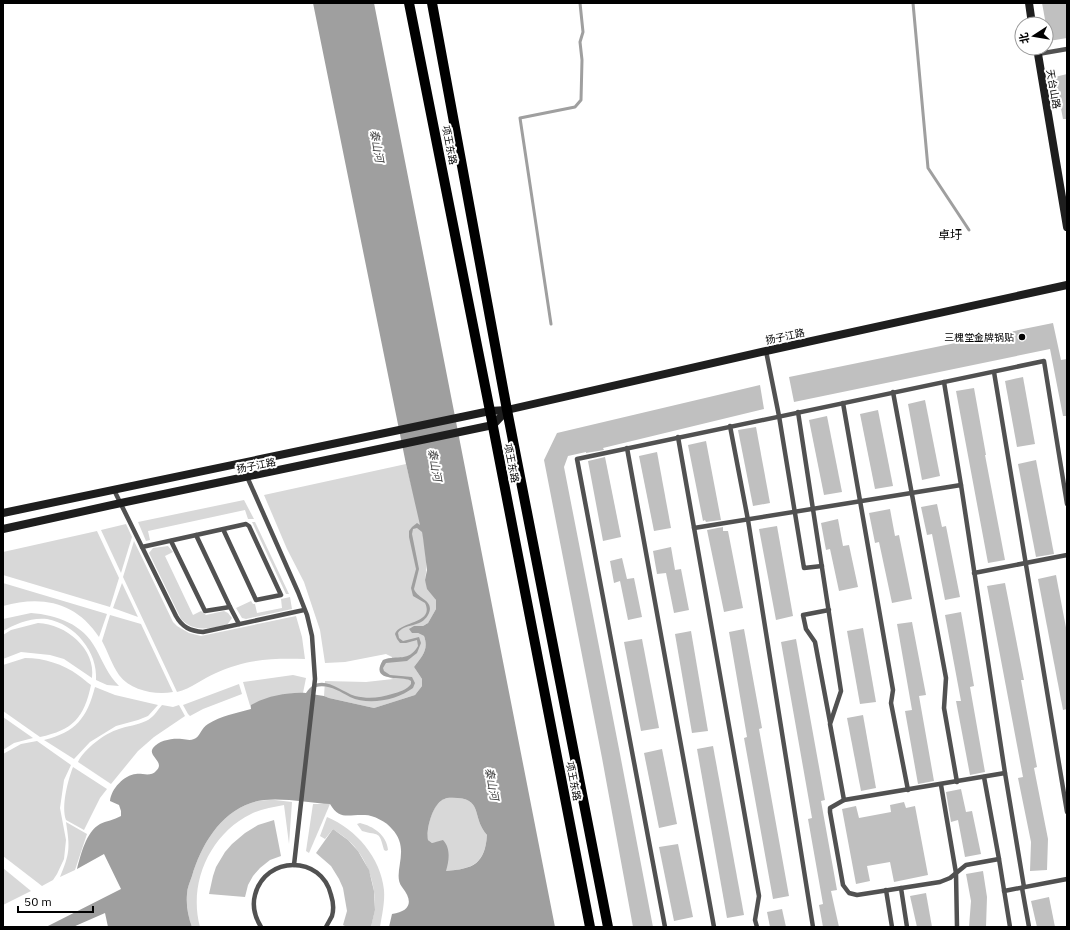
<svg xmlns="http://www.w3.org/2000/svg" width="1070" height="930" font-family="'IBM Plex Sans','Noto Sans SC',sans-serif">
	<rect width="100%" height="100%" fill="#fff"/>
	<g fill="#d8d8d8">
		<path d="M406 464C413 495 431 549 425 580L436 600V609L428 623 423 626H414L418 633 424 636C429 650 422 656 414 667L422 679V686L415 695 374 708 329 698 324 696 325 681 366 682 393 679C383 676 377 671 383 660L392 659V657L386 654 345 662 325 663 320 630 304 582 287 549 264 495Z"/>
		<polygon points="244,500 254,519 248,519 245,510 148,531 150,540 146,541 138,522"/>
		<polygon points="252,522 255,522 289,594 286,594"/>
		<polygon points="126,524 132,537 121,573 101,530"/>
		<polygon points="97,531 119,578 110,607 3,575 3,552"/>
		<path d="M134 541 173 622 177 626 189 633 201 636 296 616 302 637 305 659C273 658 246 659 216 673 203 678 191 689 177 692L123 577Z"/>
		<path d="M168 546 173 552 165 556 193 615 201 611 206 615 224 611 228 613 232 618 227 625C211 628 194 633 181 619L149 553 153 548Z"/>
		<path d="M3 583 107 614 99 637C76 602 42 595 3 606Z"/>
		<polygon points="122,583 138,617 113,608"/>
		<polygon points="290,597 292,609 246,619 242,618 236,608 251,601 253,604 255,604 257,613 282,608 281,599"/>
		<path d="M31 613C57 615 83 624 96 649 103 662 108 675 119 686L107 685 96 680C98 652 75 624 47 619 32 617 15 624 3 631V619Z"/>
		<path d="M110 615 141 624 173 692C155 695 131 691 119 675 112 665 108 652 102 641Z"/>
		<path d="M38 623C66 624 96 649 92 678L64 659 50 655 21 652 3 659V635L11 630Z"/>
		<path d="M25 658C44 658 63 664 78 675 83 678 86 682 91 685 84 718 73 730 40 737L3 711V665Z"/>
		<polygon points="293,675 306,678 303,693 285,694 251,709 243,682"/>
		<polygon points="239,684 242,694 203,709 190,716 188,714 183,705"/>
		<path d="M95 687 115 695 158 705 148 716 138 720 116 726 90 742 74 759 44 740C76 732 87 718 95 687Z"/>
		<path d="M162 705 173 707 179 705 185 716 154 737 138 751 111 784 78 762C84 749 105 733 119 729 127 726 138 725 146 721 153 718 157 711 162 705Z"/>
		<polygon points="3,717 33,738 14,743 3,750"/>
		<polygon points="37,741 71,765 64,780 60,808 66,840 64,859 57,874 53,880 42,886 3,856 3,754 21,744"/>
		<path d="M73 767 107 789 100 798 84 830 66 820C61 806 68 780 73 767Z"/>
		<path d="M447 798C486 796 470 816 487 835 485 864 472 869 446 871L437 842 432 843 428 840C426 830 432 806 441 801 443 799 445 799 447 798Z"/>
		<path d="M275 800 292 802 289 844 284 805C273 807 261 809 251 814 210 834 188 883 200 927H192C188 916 186 905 187 894 187 888 190 882 192 876 201 846 219 814 251 803 258 800 267 800 275 800Z"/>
		<polygon points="313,804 330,804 309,853 306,851"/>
		<path d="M327 817C356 829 381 858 384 890 385 902 382 915 380 927H371C372 921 374 915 375 909 376 884 367 857 348 840 344 836 338 833 333 829L325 839 320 836Z"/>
		<path d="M66 822 87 834 75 870 60 877C70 853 70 848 66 822Z"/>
		<path d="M360 823C373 826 387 835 388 850L386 851 384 850C379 830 379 836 362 831L357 824Z"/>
		<polygon points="3,868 31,891 3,905"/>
	</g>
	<path fill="#9f9f9f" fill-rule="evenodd" d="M313 3H374L555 927H389L392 914C410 911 414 902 402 887 391 873 412 850 392 829 387 822 373 815 365 815 349 814 340 821 330 804 307 803 272 795 251 803 219 814 201 846 192 876 190 882 187 888 187 894 186 906 188 916 192 927H108L105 913 73 927H46L121 889 104 854 77 869C81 854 86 832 100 824 106 821 114 820 121 816V811L119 805 110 801C111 789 124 775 136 774 142 773 151 777 156 771 166 762 147 756 153 748 159 740 173 738 182 739 186 739 189 741 194 739 200 737 201 728 208 724 221 716 236 713 251 709V705C267 696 288 692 306 693 320 671 338 690 355 696 368 699 380 698 392 694 399 692 407 690 411 684V681C405 675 368 684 383 660 398 654 408 663 418 646L417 640 406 643H400L397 639 395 634C399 621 435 624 425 603L413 596 411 588 416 569 409 537V531L412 527 417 523 420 525 406 464ZM417 528 422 532 423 538 427 570 425 580 427 589 436 600V609L428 623 423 626H414L409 629 412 633H418L424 636C429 650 422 656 414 667L422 679V686L415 695 374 708 329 698 324 696 311 694 316 687C328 684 339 691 350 697 369 706 397 700 413 688L415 683 412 677 390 675 384 671 383 668 386 663 407 661 417 653 421 643 419 637 403 641 399 638 398 633C404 623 421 628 428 615 436 600 417 599 414 589L419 569 412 534 413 529ZM447 798C486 796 470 816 487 835 485 864 473 869 446 871 449 861 451 848 443 840L432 843 428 840C426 830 432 807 441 801 443 799 445 799 447 798Z"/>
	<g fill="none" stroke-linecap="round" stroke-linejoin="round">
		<g stroke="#9f9f9f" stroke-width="3">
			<polyline points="913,3 928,168 969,230"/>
			<polyline points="551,324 520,118 575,107 581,100 582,60 580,42 583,32 580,3"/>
		</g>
	</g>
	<g fill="#c0c0c0">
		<polygon points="1042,3 1067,3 1067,38 1049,41"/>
		<polygon points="1067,74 1067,119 1063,119 1055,77"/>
		<polygon points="1053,323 1061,360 1067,359 1067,416 1063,416 1050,349 794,402 789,377"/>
		<polygon points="1023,377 1035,444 1017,447 1005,381"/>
		<polygon points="760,385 764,409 603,448 604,450 586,453 586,452 568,456 564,467 620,754 653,927 633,927 602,758 544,460 557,433"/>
		<polygon points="974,388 986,455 985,455 1005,560 988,563 956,391"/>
		<polygon points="925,400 940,476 922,480 908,404"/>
		<polygon points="878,410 893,486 875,489 860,414"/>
		<polygon points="827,416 842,492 824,495 809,420"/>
		<polygon points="756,427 770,503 753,506 738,430"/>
		<polygon points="706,441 721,520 706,522 705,520 703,521 688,445"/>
		<polygon points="657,452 671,528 654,531 639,456"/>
		<polygon points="605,457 621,537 603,541 588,461"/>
		<polygon points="1036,460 1054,554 1036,557 1018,464"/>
		<polygon points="937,504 942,527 946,526 960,597 945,600 932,534 927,535 921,507"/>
		<polygon points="890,509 895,536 899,535 912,599 892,603 879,542 875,543 869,513"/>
		<polygon points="838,519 843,546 849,545 858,587 839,591 830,549 826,550 821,523"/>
		<polygon points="777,526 793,616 776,620 759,529"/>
		<polygon points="723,527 723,531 728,531 743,608 724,612 707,530"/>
		<polygon points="671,547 675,570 681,569 689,610 674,613 666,573 657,574 653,551"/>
		<polygon points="622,558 627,579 634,578 642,617 628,620 620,581 614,583 610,561"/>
		<polygon points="1056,575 1067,633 1067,709 1063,710 1038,579"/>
		<polygon points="1005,583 1024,680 1021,680 1037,767 1034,768 1048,839 1047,870 1030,871 1031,842 1018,778 1023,777 987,586"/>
		<polygon points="961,612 974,686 970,687 985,772 970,775 956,701 961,701 945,615"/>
		<polygon points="912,622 926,695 919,696 934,781 918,784 905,711 912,710 897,624"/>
		<polygon points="863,628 876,702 860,704 847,631"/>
		<polygon points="744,629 762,728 759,729 789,896 773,899 744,738 747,737 729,632"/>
		<polygon points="691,631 708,731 692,733 675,634"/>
		<polygon points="642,639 659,728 641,731 624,642"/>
		<polygon points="796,639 825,800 821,801 837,890 831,891 839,927 823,927 819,905 823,904 808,819 812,818 781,642"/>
		<polygon points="863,715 876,788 861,791 847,718"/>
		<polygon points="713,746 744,915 727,918 697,749"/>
		<polygon points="662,749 677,824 659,828 644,753"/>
		<polygon points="961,789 966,812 972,811 981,854 965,857 958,820 951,822 946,792"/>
		<polygon points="904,802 906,808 915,806 928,875 894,882 890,862 867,866 870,881 856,884 842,809 856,806 859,818 891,812 890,805"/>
		<polygon points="274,820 281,856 270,860 260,868 253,876 248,885 245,897 209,894 213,876 216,867 225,852 232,844 245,833 258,825"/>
		<polygon points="333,829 348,840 358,851 369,870 374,891 375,910 371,927 347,927 343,925 347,911 343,888 339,879 331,866 316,853"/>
		<polygon points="678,844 693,917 674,921 659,847"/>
		<polygon points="983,871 987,897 986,927 969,927 971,901 966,874"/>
		<polygon points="926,893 932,927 917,927 910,896"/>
		<polygon points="1049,897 1055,927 1037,927 1031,901"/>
		<polygon points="782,909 786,927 770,927 767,912"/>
	</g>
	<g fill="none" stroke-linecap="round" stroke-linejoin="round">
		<g stroke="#515151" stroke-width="4.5">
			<polyline points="1038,54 1067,49"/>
			<polyline points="766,351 779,416 804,568 822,566"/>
			<polyline points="994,372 1067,812"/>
			<polyline points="944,382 961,485"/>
			<polyline points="893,392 946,678 944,708 957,782"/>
			<polyline points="843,403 893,690 891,703 908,790"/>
			<polyline points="798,412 841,691 830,724 844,800"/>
			<polyline points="730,426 748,520 813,927"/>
			<polyline points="678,437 759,896 755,920 757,927"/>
			<polyline points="627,448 714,927"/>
			<polyline points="241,463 298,592 307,615 312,636 315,679 294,865"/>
			<path d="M114 490 176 616C182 627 190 631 203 632L304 610"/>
			<polyline points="694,528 961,485 1005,773 1024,887"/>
			<polyline points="171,541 205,611 230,607 196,535"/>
			<polyline points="142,547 246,524 249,526 281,595 256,600 223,529"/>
			<polyline points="974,573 1067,555"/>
			<polyline points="230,607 239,624"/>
			<polyline points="829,610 803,615 806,629 815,642 830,722"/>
			<polyline points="1005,773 844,800 830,808 830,812 843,885 849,893 857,895 940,882 950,878 966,865 999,859 1010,927"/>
			<polyline points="984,777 999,859"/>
			<polyline points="941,785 956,873 957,927"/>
			<polyline points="901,888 907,927"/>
			<polyline points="1022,888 1029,927"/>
			<polyline points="886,890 892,927"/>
			<polyline points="1004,891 1067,879"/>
			<path d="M261 927C255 917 252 906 255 895 265 855 322 855 331 895 333 901 334 909 332 916 330 920 328 923 326 927"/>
			<polyline points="665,927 577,459 1044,361 1067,504"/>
		</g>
		<g stroke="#1e1e1e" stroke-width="8">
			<polyline points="1029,3 1032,24"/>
			<polyline points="1037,48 1067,227"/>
			<polyline points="3,513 490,411 507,410 766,351 1067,285"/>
			<polyline points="3,529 121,503 493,425 507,410"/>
		</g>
		<g stroke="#000" stroke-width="10">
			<polyline points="409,3 490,411 590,927"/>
			<polyline points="432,3 507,410 608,927"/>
		</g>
	</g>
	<circle fill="#000" stroke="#fff" stroke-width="1.5" cx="1022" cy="337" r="4"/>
	<g text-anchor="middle" stroke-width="4" stroke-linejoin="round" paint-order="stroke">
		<g font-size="10" fill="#000" stroke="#fff">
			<text transform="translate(1054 89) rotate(80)" y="4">天台山路</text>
			<text transform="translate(450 145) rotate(79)" y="4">项王东路</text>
			<text transform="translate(785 336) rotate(-12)" y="4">扬子江路</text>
			<text transform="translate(512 463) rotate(79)" y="4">项王东路</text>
			<text transform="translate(256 465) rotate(-11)" y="4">扬子江路</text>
			<text transform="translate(574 781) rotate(79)" y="4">项王东路</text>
		</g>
		<g font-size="10" fill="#000" stroke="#fff" text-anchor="end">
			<text x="1014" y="341">三槐堂金牌锅贴</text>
		</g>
		<g font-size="11" font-style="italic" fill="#404040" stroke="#fff">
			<text transform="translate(377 146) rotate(80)" y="4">泰山河</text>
			<text transform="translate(435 465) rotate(80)" y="4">泰山河</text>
			<text transform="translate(492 784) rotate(80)" y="4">泰山河</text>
		</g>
		<g font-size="12" fill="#000" stroke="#fff">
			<text x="950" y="239">卓圩</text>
		</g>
	</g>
	<rect width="1070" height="930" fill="none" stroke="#000000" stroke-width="8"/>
	<g transform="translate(1034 36) rotate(258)"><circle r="19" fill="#ffffff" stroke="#999999"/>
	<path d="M0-3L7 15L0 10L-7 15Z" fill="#000000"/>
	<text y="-6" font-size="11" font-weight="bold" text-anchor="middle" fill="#000000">北</text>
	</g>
	<path d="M18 906v6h75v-6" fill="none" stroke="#000000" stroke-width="2"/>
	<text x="24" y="906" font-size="12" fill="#000000" stroke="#ffffff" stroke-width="3" paint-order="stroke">50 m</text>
</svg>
